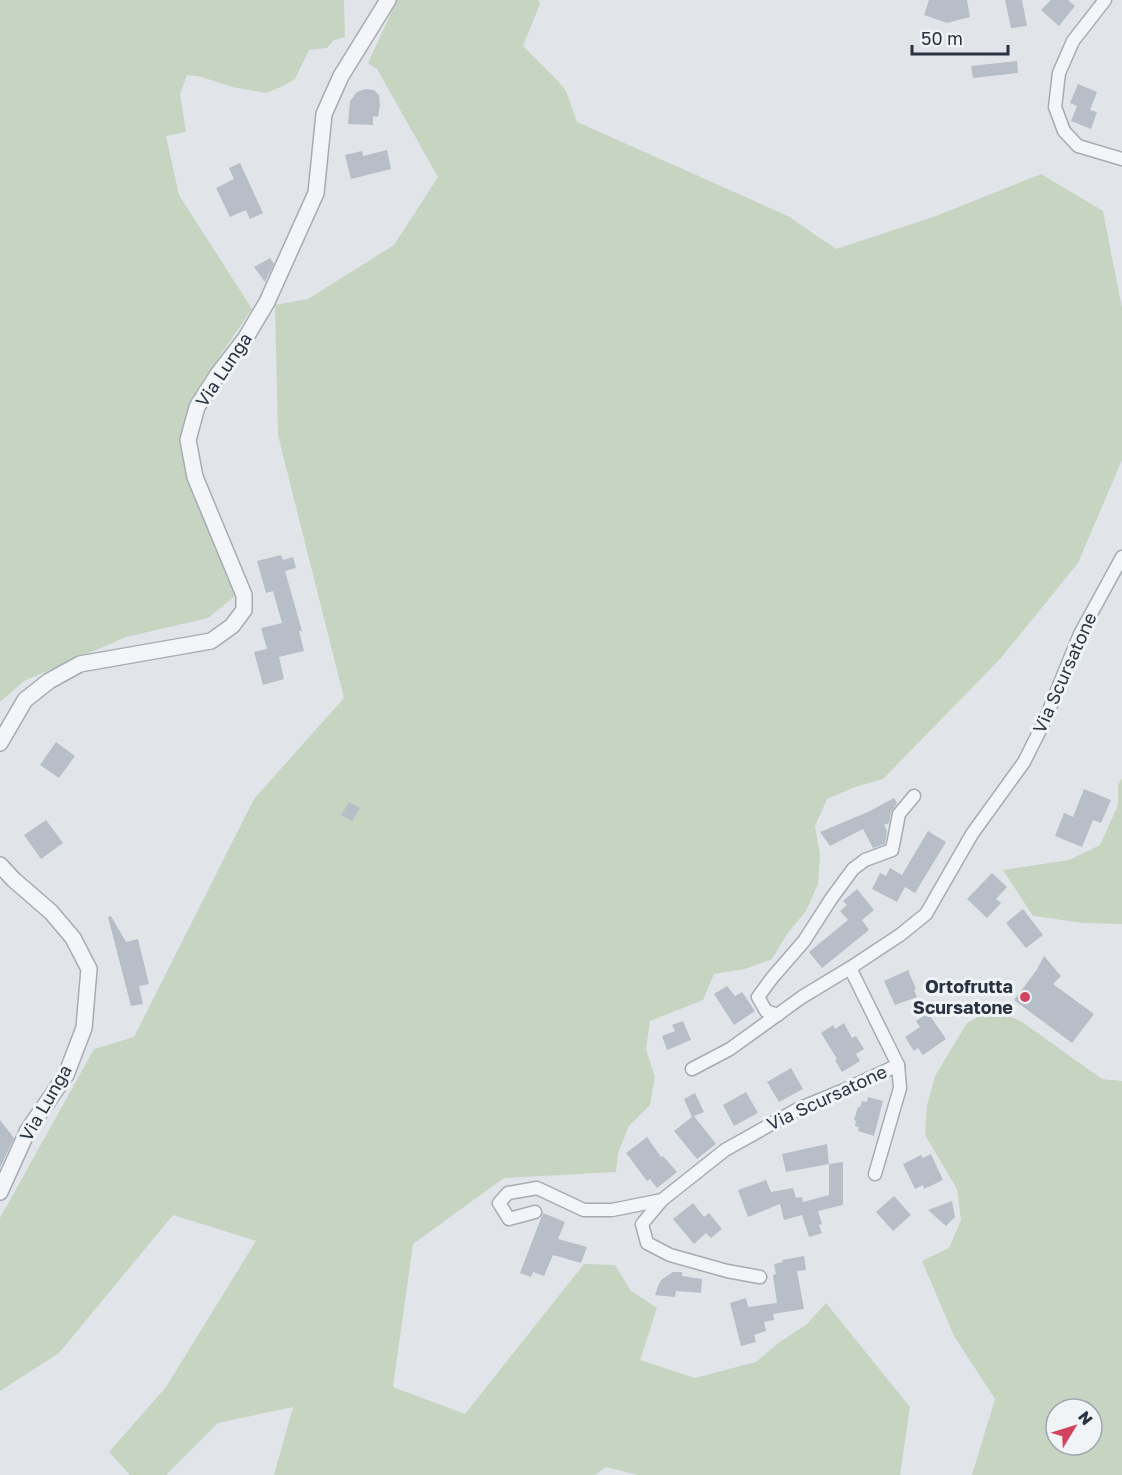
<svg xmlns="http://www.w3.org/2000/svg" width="1122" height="1475" font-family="'Golos Text',sans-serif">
	<rect width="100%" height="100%" fill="#e1e5ea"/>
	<g fill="#c7d4c2" fill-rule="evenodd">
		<polygon points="0,0 344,0 345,37 334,40 327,48 309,50 295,79 283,86 266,93 233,87 198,76 187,75 180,94 186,132 166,136 179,195 252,309 202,382 194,408 187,447 240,592 208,618 126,637 24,681 0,702"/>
		<polygon points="397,0 538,0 540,4 523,46 558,81 566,91 577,122 788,216 836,249 936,216 1041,174 1103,211 1122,308 1122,460 1078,563 1001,658 883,779 855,787 827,799 815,826 820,855 818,884 806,911 787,934 772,959 745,969 714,974 703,1000 650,1021 646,1049 655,1077 650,1105 629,1126 618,1153 616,1172 504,1178 413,1244 393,1387 465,1414 584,1264 615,1265 631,1291 657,1308 640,1360 695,1378 756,1362 781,1341 806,1325 826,1303 910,1407 900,1475 638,1475 606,1467 595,1475 274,1475 293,1407 218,1423 166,1475 130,1475 109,1452 166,1387 256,1241 173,1215 59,1353 0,1391 0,1218 94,1049 134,1037 254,799 344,698 278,435 275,305 308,299 394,245 438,177 377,69 368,63"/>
		<polygon points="1122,778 1122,924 1084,923 1033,916 1003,870 1069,860 1100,845 1118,805 1118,785"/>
		<path d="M993 1008 1022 1022 1102 1079 1122 1081V1475H972L995 1399 954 1336 922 1261 949 1248 961 1220 957 1189 925 1135 927 1105 935 1076 967 1023ZM1056 1409H1092V1445H1056Z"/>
	</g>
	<g fill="#b8bec7">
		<polygon points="929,0 967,0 970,17 947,23 924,15"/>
		<polygon points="1005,0 1022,0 1027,26 1011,28"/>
		<polygon points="1051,0 1068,0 1075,6 1059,26 1041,10"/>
		<polygon points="1017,61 1018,73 973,78 971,66"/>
		<polygon points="1078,84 1097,92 1090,110 1097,112 1091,129 1071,121 1077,106 1070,103"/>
		<polygon points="365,89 374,90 379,95 380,105 378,117 373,116 373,125 348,124 350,101 357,92"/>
		<polygon points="387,150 391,169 351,179 345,155 362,151 363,156"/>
		<polygon points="240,163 263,213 250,219 246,210 230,217 216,188 234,179 229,168"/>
		<polygon points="270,258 274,264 265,282 254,267"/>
		<polygon points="281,555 283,560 293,557 296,568 285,571 302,631 299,631 304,651 279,657 284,679 263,685 254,652 267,649 261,628 282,623 273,591 266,593 257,561"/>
		<polygon points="56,742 75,756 59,778 40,765"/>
		<polygon points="1084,789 1111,800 1101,823 1093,820 1082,847 1055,836 1064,813 1073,817"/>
		<polygon points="894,798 897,803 891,812 889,823 884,825 887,831 885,844 873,848 863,829 830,846 820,832 868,812"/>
		<polygon points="349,802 360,808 352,821 341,815"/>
		<polygon points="46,820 63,843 41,859 24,835"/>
		<polygon points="928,831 946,842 915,893 905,887 897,902 872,889 880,873 886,876 890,868 902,875"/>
		<polygon points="992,873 1007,887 996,899 1001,903 987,918 967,899"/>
		<polygon points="857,889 874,910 862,920 869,930 822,968 809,952 848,920 840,911 847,905 843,901"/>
		<polygon points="1023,909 1043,935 1026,948 1006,923"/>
		<polygon points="111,916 126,942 138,939 149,984 139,986 143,1004 131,1006 108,917"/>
		<polygon points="1044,956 1061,976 1053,984 1094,1014 1072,1043 1014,1000 1036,971"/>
		<polygon points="908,970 916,989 914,990 917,997 895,1005 884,981"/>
		<polygon points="727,986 735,996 742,992 755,1011 734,1025 714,994"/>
		<polygon points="928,1013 946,1039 923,1055 918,1048 914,1051 905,1037 920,1027 916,1021"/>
		<polygon points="683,1021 691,1040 667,1050 662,1036 675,1031 672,1025"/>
		<polygon points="844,1023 852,1038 856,1036 864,1049 856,1054 860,1061 842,1072 835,1060 837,1059 821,1033 833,1025 835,1029"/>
		<polygon points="791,1068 803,1089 779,1102 767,1082"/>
		<polygon points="746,1092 758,1113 734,1126 723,1105"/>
		<polygon points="695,1093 704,1112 694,1116 716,1144 697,1159 674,1131 692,1117 684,1099"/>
		<polygon points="868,1097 883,1101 874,1136 858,1131 859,1127 855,1126 856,1121 854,1120 858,1107 860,1107 862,1101 867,1102"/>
		<polygon points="0,1120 14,1138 0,1168"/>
		<polygon points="647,1137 661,1157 663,1156 677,1172 657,1188 650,1179 647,1181 626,1153"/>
		<polygon points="827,1144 829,1164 786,1172 782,1154"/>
		<polygon points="931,1154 943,1180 924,1189 923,1185 915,1189 903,1164 921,1155 923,1158"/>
		<polygon points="843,1162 843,1205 818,1211 822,1224 819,1225 822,1233 809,1237 802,1215 784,1220 780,1204 748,1217 738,1190 766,1180 771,1192 793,1188 796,1198 802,1197 803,1202 829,1195 829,1164"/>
		<polygon points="894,1196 911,1215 893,1231 876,1212"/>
		<polygon points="952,1201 955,1217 946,1226 928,1210"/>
		<polygon points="693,1203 704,1217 709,1213 722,1229 711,1238 706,1233 694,1244 673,1219"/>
		<polygon points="543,1213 565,1222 558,1239 587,1247 581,1263 553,1255 544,1276 533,1272 531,1277 520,1273"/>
		<polygon points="804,1256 806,1270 797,1271 804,1309 773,1314 774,1320 764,1322 766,1331 754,1335 756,1342 741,1346 730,1303 746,1298 748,1307 777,1303 773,1275 776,1274 774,1264 783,1262 782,1260"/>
		<polygon points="673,1272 682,1272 682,1276 702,1279 701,1293 676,1291 675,1297 655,1295 658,1286 661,1280"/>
	</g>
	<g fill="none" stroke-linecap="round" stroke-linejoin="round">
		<g stroke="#a6acb4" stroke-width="15">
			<g id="minor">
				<polyline points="1105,0 1073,41 1059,73 1055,107 1064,131 1078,146 1122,159"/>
				<polyline points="778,1015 766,1011 758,997 772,978 804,941 831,899 853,869 865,860 892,850 899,814 914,796"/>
				<polyline points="692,1069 730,1049 802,997 850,968"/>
				<polyline points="875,1174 900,1088 898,1065"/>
				<polyline points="535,1212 509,1219 499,1203 508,1193 537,1188 584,1210 612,1210 662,1200"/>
				<polyline points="760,1277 727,1271 670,1255 647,1243 642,1224 662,1200 725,1150 798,1109 844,1090 898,1065 850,968 900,935 926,914 972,834 1024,762 1045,720 1080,634 1122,557"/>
			</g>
		</g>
		<g stroke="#a6acb4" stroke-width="18">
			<g id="tertiary">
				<polyline points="0,743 25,700 49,681 80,664 211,641 232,626 244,610 244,595 195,477 188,440 197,407 218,374 245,339 267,302 316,193 324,114 341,76 388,0"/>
				<polyline points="0,865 14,880 51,912 73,938 89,969 84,1028 66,1075 28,1130 0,1192"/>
			</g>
		</g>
		<use href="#minor" stroke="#f4f5f8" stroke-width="12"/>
		<use href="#tertiary" stroke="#f4f5f8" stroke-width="15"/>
	</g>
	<circle fill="#d2435f" stroke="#f1f4f7" stroke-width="2" cx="1025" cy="997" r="6"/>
	<g text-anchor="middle" stroke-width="6" stroke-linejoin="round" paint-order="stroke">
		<g font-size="18" fill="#293342" stroke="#f1f4f7">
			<text transform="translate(224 370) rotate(-56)" y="6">Via Lunga</text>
			<text transform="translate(1065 673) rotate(-66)" y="6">Via Scursatone</text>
			<text transform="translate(827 1098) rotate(-25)" y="6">Via Scursatone</text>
			<text transform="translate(46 1103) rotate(-60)" y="6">Via Lunga</text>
		</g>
		<g font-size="18" font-weight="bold" fill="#293342" stroke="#f1f4f7" text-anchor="end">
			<text x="1013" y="993">Ortofrutta<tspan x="1013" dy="21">Scursatone</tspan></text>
		</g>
	</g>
	<g transform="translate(1074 1427) rotate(52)"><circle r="28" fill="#f1f4f7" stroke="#a1a7af" stroke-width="1.5"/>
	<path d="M0-4.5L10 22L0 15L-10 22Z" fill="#d2435f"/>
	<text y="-9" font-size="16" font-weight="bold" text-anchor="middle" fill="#293342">N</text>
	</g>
	<path d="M912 45v9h96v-9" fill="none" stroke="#293342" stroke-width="3"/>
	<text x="921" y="45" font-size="18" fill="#293342" stroke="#f1f4f7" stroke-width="4.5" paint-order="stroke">50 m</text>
</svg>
